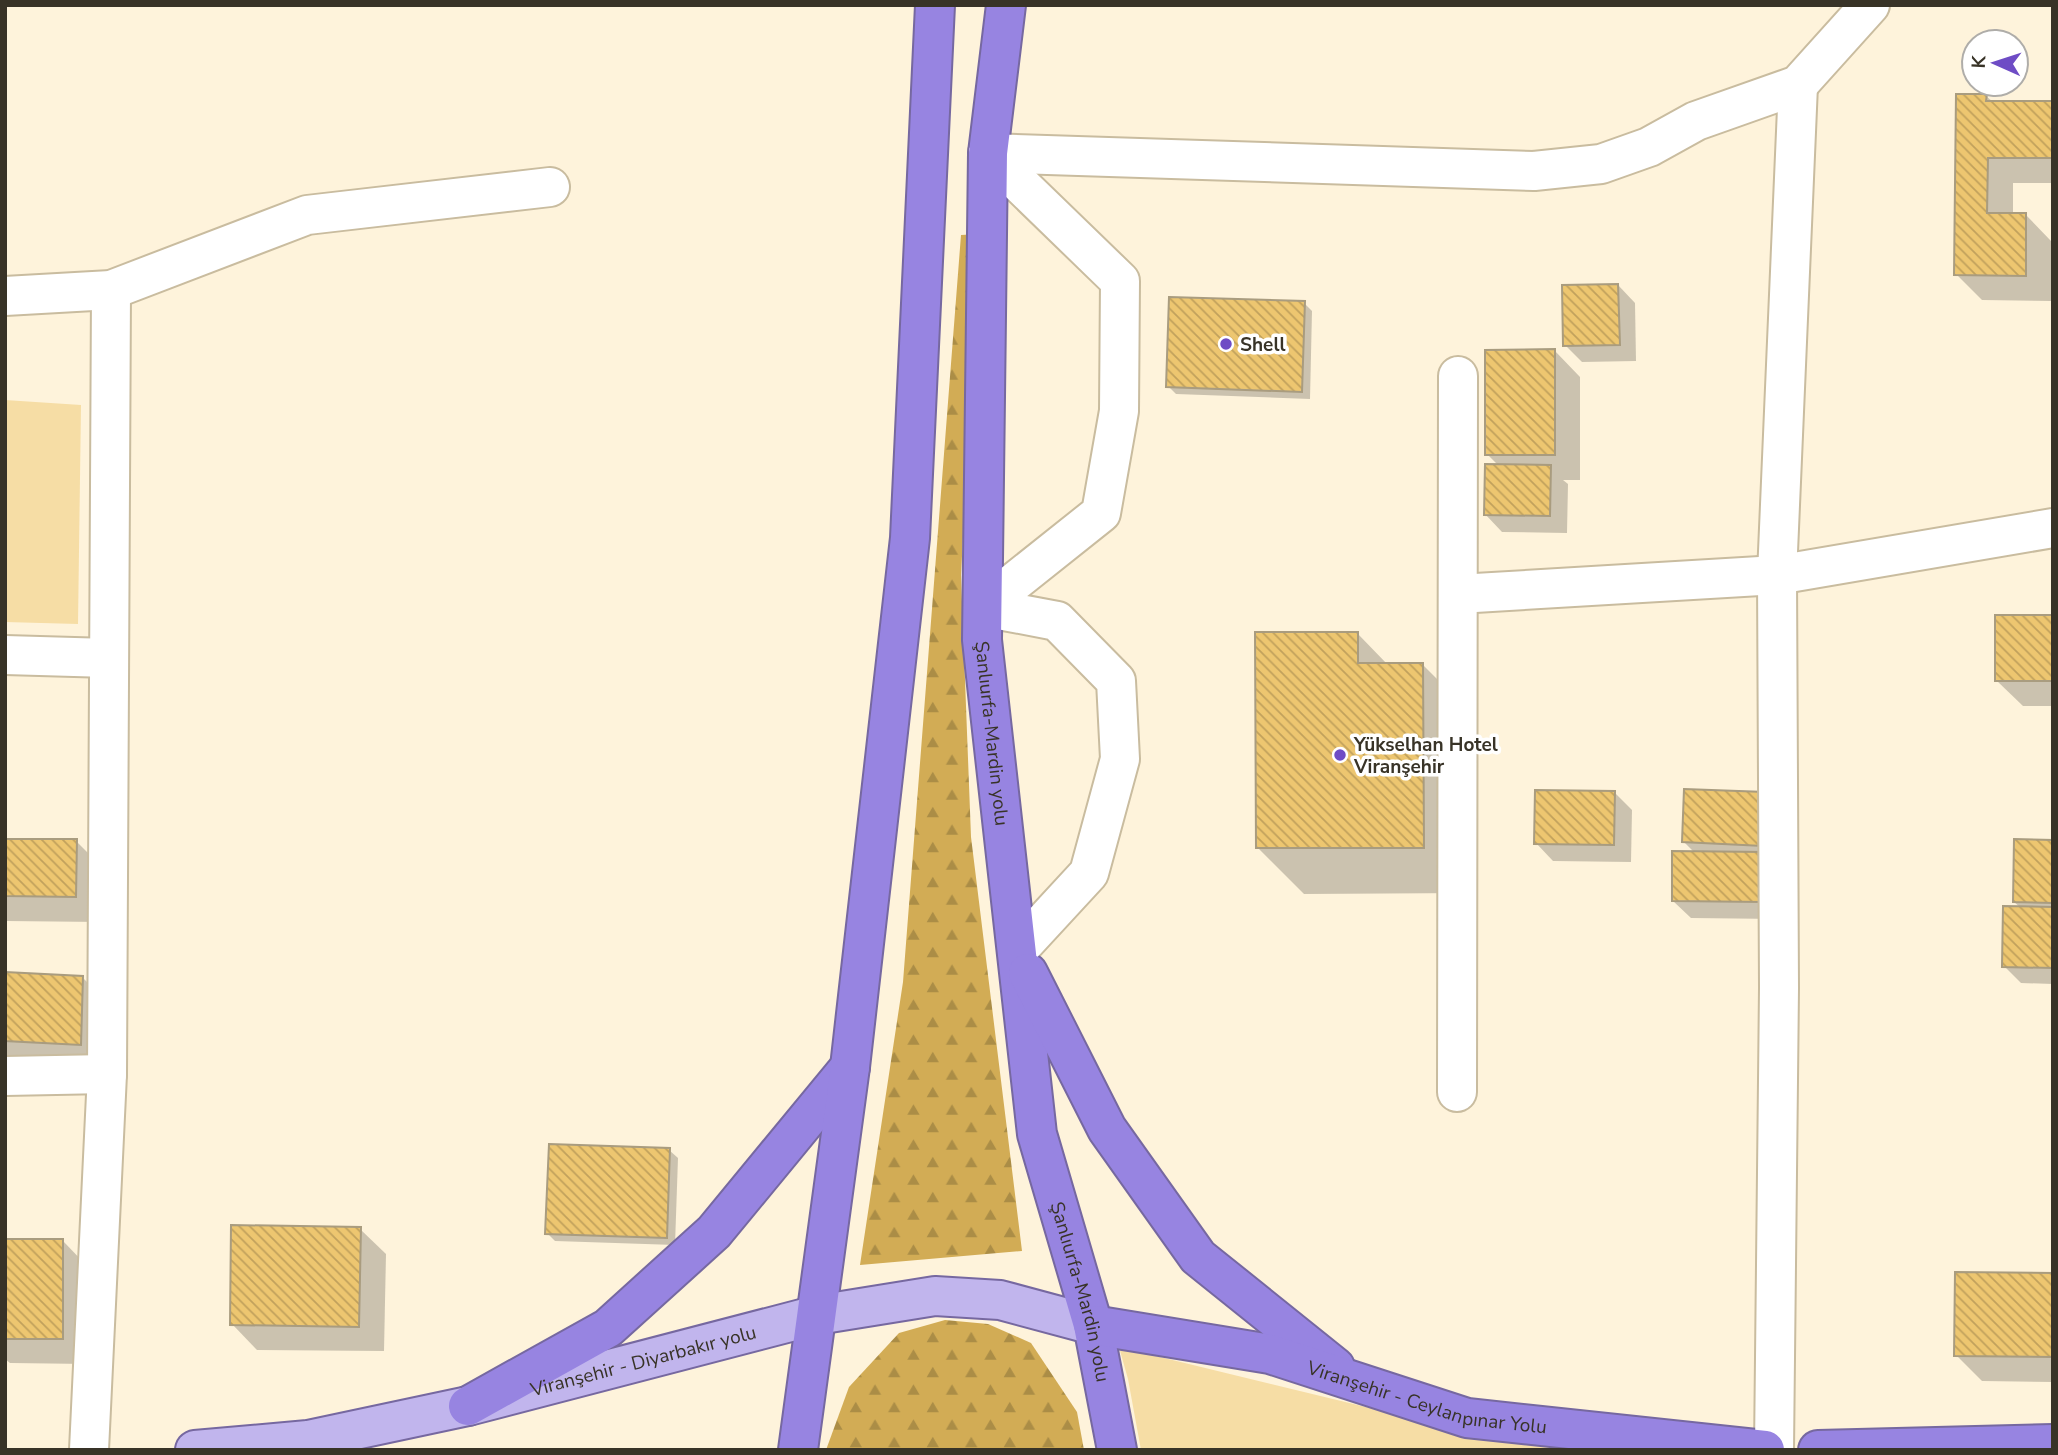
<svg xmlns="http://www.w3.org/2000/svg" width="2058" height="1455" font-family="'Nunito Sans',sans-serif">
	<defs>
		<pattern id="forest-firs" width="22" height="20" patternUnits="userSpaceOnUse" patternTransform="scale(1.75)"><rect width="22" height="20" fill="#d2ac55"/><path d="M5 1l3.5 6h-7zM16 11l3.5 6h-7z" fill="#ab8d46"/></pattern>
		<pattern id="building-back-hatch" width="6" height="6" patternUnits="userSpaceOnUse" patternTransform="scale(1.75)"><rect width="6" height="6" fill="#edc670"/><path d="M-1 5l2 2M0 0l6 6M5-1l2 2" fill="none" stroke="#c1a15c"/></pattern>
	</defs>
	<rect width="100%" height="100%" fill="#fef3db"/>
	<g fill="#f6dda5">
		<polygon points="5,400 81,405 78,624 5,622"/>
		<polygon points="1119,1347 1469,1432 1577,1450 1141,1450 1128,1379"/>
	</g>
	<g fill="url(#forest-firs)">
		<polygon points="979,234 961,575 971,837 1022,1251 860,1265 903,982 961,235"/>
		<polygon points="945,1320 988,1324 1031,1343 1077,1412 1084,1450 826,1450 849,1387 899,1333"/>
	</g>
	<g fill="#0003">
		<polygon points="1986,96 1993,102 2053,103 2053,183 2013,183 2013,215 2026,215 2051,241 2051,301 1982,300 1956,274"/>
		<polygon points="1618,285 1635,303 1636,361 1582,362 1565,345"/>
		<polygon points="1304,303 1312,311 1310,399 1176,394 1168,386"/>
		<polygon points="1555,351 1580,377 1580,480 1563,480 1568,484 1567,533 1502,532 1485,514 1499,466 1487,454"/>
		<polygon points="2053,616 2053,706 2023,706 1997,681"/>
		<polygon points="1358,634 1388,665 1422,664 1469,711 1470,893 1304,894 1258,848"/>
		<polygon points="1615,793 1632,810 1631,862 1553,861 1536,843"/>
		<polygon points="1764,793 1779,919 1691,918 1673,901 1695,853 1684,842"/>
		<polygon points="5,840 76,841 102,867 101,922 5,921"/>
		<polygon points="2053,841 2053,984 2021,983 2004,966 2021,908 2014,902"/>
		<polygon points="5,974 83,978 108,1003 106,1070 5,1065"/>
		<polygon points="669,1150 678,1158 675,1245 555,1241 547,1233"/>
		<polygon points="360,1229 386,1254 384,1351 257,1350 232,1324"/>
		<polygon points="5,1241 63,1241 88,1267 88,1364 10,1363 5,1359"/>
		<polygon points="2053,1275 2053,1382 1982,1381 1956,1355"/>
	</g>
	<g fill="url(#building-back-hatch)" stroke="#a99c7f" stroke-width="2">
		<polygon points="1956,94 1987,94 1986,101 2053,101 2053,158 1988,158 1987,213 2026,213 2026,276 1954,275"/>
		<polygon points="1618,284 1620,345 1563,346 1562,285"/>
		<polygon points="1169,297 1305,301 1302,392 1166,387"/>
		<polygon points="1555,349 1555,455 1485,455 1485,350"/>
		<polygon points="1485,464 1551,465 1550,516 1484,515"/>
		<rect x="1995" y="615" width="58" height="66"/>
		<polygon points="1255,632 1358,632 1358,663 1423,663 1424,848 1256,848"/>
		<polygon points="1684,789 1765,792 1763,846 1682,842"/>
		<polygon points="1535,790 1615,791 1614,845 1534,844"/>
		<polygon points="5,839 77,839 76,897 5,896"/>
		<polygon points="2014,839 2053,840 2053,903 2013,902"/>
		<polygon points="1672,851 1764,852 1763,902 1672,901"/>
		<polygon points="2003,906 2053,907 2053,968 2002,967"/>
		<polygon points="5,972 83,976 81,1045 5,1041"/>
		<polygon points="549,1144 670,1148 667,1238 545,1234"/>
		<polygon points="231,1225 361,1227 359,1327 230,1325"/>
		<rect x="5" y="1239" width="58" height="100"/>
		<polygon points="1955,1272 2053,1273 2053,1357 1954,1356"/>
	</g>
	<g fill="none" stroke-linecap="round" stroke-linejoin="round">
		<g stroke="#c9bc9f" stroke-width="42">
			<g id="minor">
				<polyline points="988,153 1534,171 1601,164 1649,147 1696,121 1798,85 1870,5"/>
				<polyline points="5,296 111,290 307,215 550,187"/>
				<polyline points="1458,594 1777,575 2053,528"/>
				<polyline points="983,607 1101,513 1119,411 1120,281 988,153"/>
				<polyline points="983,607 1057,621 1116,681 1120,759 1089,873 1017,951"/>
				<polyline points="5,655 109,658"/>
				<polyline points="5,1076 107,1074"/>
				<polyline points="1457,1092 1458,376"/>
				<polyline points="89,1450 107,1074 111,290"/>
				<polyline points="1774,1450 1779,988 1777,575 1798,85"/>
			</g>
		</g>
		<g stroke="#7668a0" stroke-width="42">
			<g id="major">
				<path id="s1" d="M195 1450 308 1440 468 1406 817 1315 935 1296 1000 1300 1093 1325"/>
			</g>
		</g>
		<g stroke="#7668a0" stroke-width="42">
			<g id="highway">
				<path id="s2" d="M1006 5 988 153 982 640 1037 1134 1093 1325 1117 1450"/>
				<polyline points="1028,973 1107,1129 1198,1257 1335,1367"/>
				<path id="s3" d="M1093 1325 1270 1354 1467 1418 1765 1450"/>
				<polyline points="468,1406 608,1328 714,1232 850,1067"/>
				<polyline points="798,1450 850,1067 910,538 935,5"/>
				<polyline points="1818,1450 2053,1444"/>
			</g>
		</g>
		<use href="#minor" stroke="#fff" stroke-width="38"/>
		<use href="#major" stroke="#c1b5ed" stroke-width="38"/>
		<use href="#highway" stroke="#9784e1" stroke-width="38"/>
	</g>
	<g fill="#6e4cc5" stroke="#fff" stroke-width="2.5">
		<circle cx="1226" cy="344" r="7"/>
		<circle cx="1340" cy="755" r="7"/>
	</g>
	<g text-anchor="middle" stroke-width="7" stroke-linejoin="round" paint-order="stroke">
		<g font-size="19" font-weight="bold" fill="#383327" stroke="#fff" text-anchor="start">
			<text x="1240" y="351">Shell</text>
			<text x="1354" y="751">Yükselhan Hotel<tspan x="1354" dy="22">Viranşehir</tspan></text>
		</g>
		<g font-size="19" fill="#383327" stroke="#fff">
			<text dy="7" stroke="none"><textPath href="#s2" startOffset="730">Şanlıurfa-Mardin yolu</textPath></text>
			<text dy="7" stroke="none"><textPath href="#s2" startOffset="1297">Şanlıurfa-Mardin yolu</textPath></text>
			<text dy="7" stroke="none"><textPath href="#s1" startOffset="458">Viranşehir - Diyarbakır yolu</textPath></text>
			<text dy="7" stroke="none"><textPath href="#s3" startOffset="343">Viranşehir - Ceylanpınar Yolu</textPath></text>
		</g>
	</g>
	<rect width="2058" height="1455" fill="none" stroke="#383327" stroke-width="14"/>
	<g transform="translate(1995 63) rotate(273)"><circle r="33" fill="#ffffff" stroke="#afada9" stroke-width="2"/>
	<path d="M0-5L12 26L0 18L-12 26Z" fill="#6e4cc5"/>
	<text y="-10" font-size="19" font-weight="bold" text-anchor="middle" fill="#383327">K</text>
	</g>
</svg>
